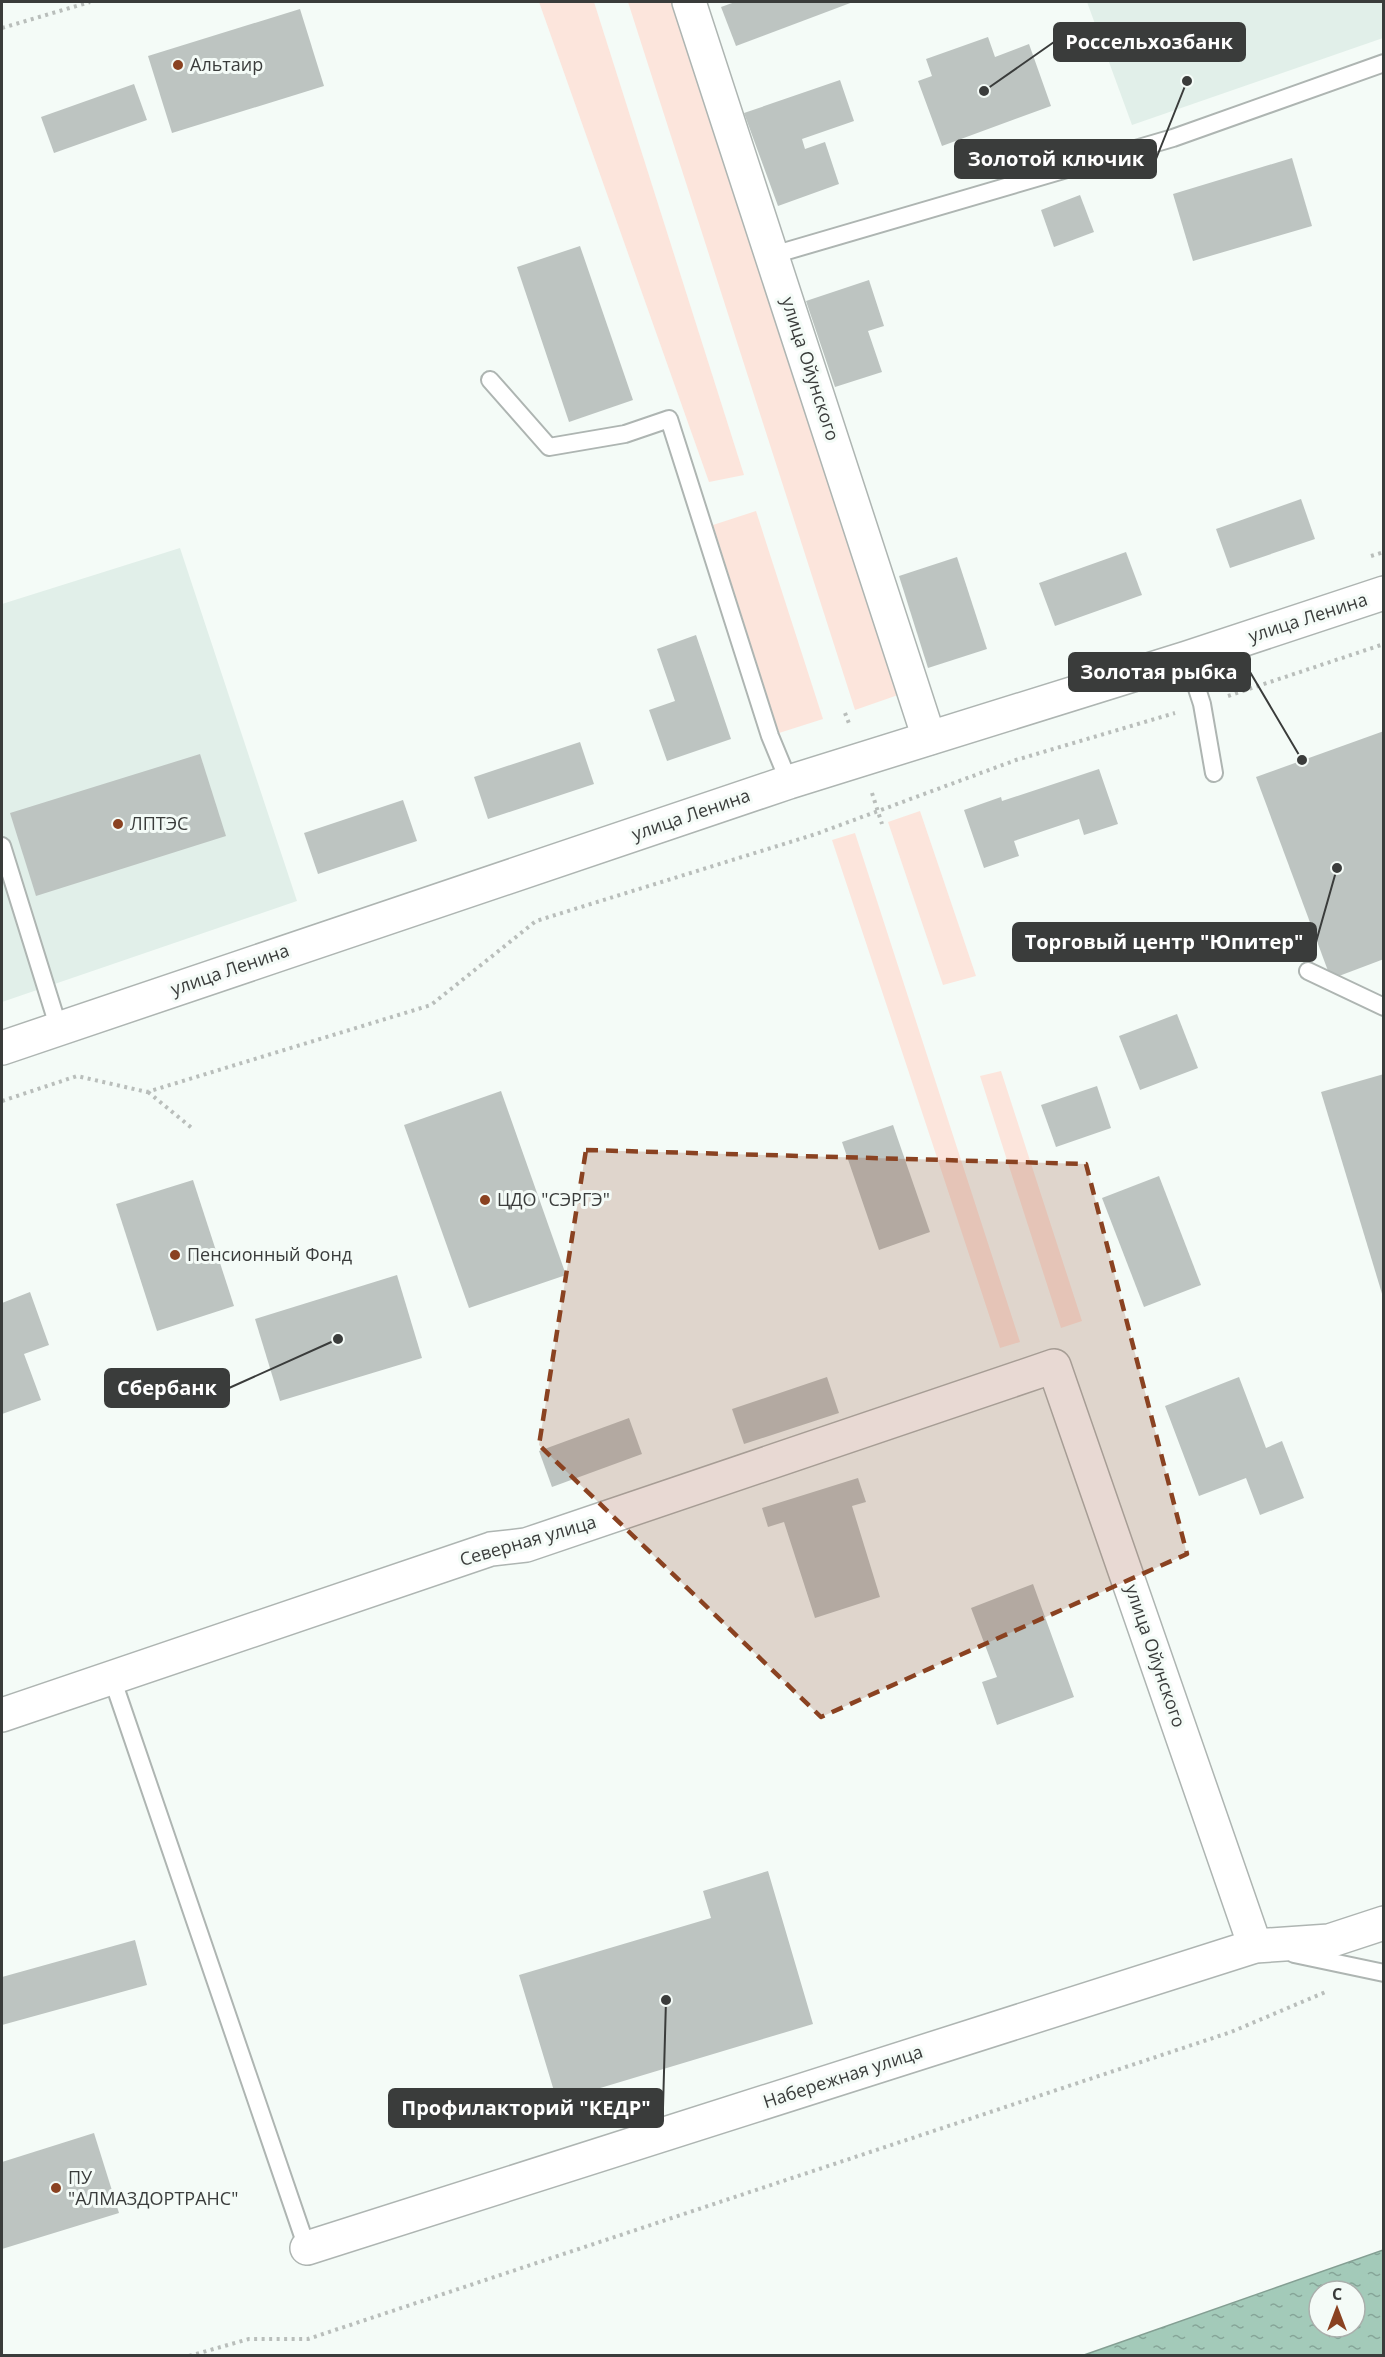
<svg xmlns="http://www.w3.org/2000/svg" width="1385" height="2357" font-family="'Open Sans',sans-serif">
	<defs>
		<pattern id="water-ripples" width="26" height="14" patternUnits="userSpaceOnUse" patternTransform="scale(1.5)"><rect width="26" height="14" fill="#a3cab9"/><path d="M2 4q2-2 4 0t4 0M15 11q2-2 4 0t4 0" fill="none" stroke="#86a598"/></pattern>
	</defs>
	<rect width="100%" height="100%" fill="#f4fbf7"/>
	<g fill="#e1efe9">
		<polygon points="1087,2 1383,2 1383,38 1132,125"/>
		<polygon points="180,548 297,901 2,1002 2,604"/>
	</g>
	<g fill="#fce5dc">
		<polygon points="539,2 594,2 744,475 709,482"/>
		<polygon points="628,2 678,2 898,695 855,710"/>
		<polygon points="756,511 823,719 779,733 713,525"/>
		<polygon points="920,811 976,976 943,985 888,822"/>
		<polygon points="855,833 1020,1342 1000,1348 832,840"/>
		<polygon points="1001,1071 1082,1321 1061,1328 980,1076"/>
	</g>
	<path fill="url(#water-ripples)" stroke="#849f93" stroke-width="1.5" fill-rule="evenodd" d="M1383 2250V2355H1084ZM1319 2291H1355V2327H1319Z"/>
	<g fill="#bdc4c1">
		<polygon points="735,2 853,2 736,46 721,7"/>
		<polygon points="300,9 324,86 172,133 148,56"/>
		<polygon points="988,37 995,57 1029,44 1051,106 942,146 918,81 932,76 926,59"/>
		<polygon points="840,80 854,121 802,139 805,149 825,142 839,184 778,206 744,113"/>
		<polygon points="134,84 147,120 54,153 41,117"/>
		<polygon points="1292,158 1312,226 1193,261 1173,194"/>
		<polygon points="1080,195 1094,232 1054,247 1041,210"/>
		<polygon points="580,246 633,400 569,422 517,267"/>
		<polygon points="869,280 884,326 868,331 882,372 835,387 806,301"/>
		<polygon points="1301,499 1315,539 1230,568 1216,529"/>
		<polygon points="1126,552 1142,595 1055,626 1039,583"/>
		<polygon points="957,557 987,649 928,668 899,576"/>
		<polygon points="696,635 731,739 667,761 649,710 675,701 657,649"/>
		<polygon points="1384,731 1384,959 1331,979 1256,777"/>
		<polygon points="580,742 594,784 488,819 474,777"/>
		<polygon points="200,754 226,836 36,896 10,813"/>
		<polygon points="1099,769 1118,824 1084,835 1079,819 1014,841 1019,856 984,868 964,810 1001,797 1002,801"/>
		<polygon points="403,800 417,841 318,874 304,833"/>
		<polygon points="1177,1014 1198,1068 1140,1090 1119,1036"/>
		<polygon points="1384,1074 1384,1297 1383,1297 1321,1092"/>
		<polygon points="1097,1086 1111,1128 1056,1147 1041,1105"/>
		<polygon points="501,1091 566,1275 469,1308 404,1125"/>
		<polygon points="893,1125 930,1232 879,1250 842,1142"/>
		<polygon points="1159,1176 1201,1285 1144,1307 1102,1198"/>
		<polygon points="193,1180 234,1306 157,1331 116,1204"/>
		<polygon points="397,1275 422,1358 280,1401 255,1319"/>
		<polygon points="30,1292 49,1345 24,1354 41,1400 2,1414 2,1303"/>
		<polygon points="827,1377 839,1413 744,1444 732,1409"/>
		<polygon points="1239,1377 1266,1448 1282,1441 1304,1498 1260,1515 1246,1478 1199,1496 1165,1406"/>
		<polygon points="629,1418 642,1454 552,1487 539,1451"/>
		<polygon points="858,1478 866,1502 852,1506 880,1597 815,1618 784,1522 768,1527 762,1508"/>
		<polygon points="1033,1584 1074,1697 997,1725 982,1682 997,1677 971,1608"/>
		<polygon points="768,1871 813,2024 557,2101 519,1975 711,1918 703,1891"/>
		<polygon points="135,1940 147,1985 2,2025 2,1977"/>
		<polygon points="94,2133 119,2213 2,2249 2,2162"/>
	</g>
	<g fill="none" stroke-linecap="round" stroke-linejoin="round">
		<g stroke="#aeb5b2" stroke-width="20">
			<g id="service">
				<polyline points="773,255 1173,138 1384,63"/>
				<polyline points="490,380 549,447 625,434 669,419 770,736 789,782"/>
				<polyline points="1187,658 1202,704 1214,773"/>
				<polyline points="2,846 59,1029"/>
				<polyline points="1308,971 1384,1007"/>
				<polyline points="112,1678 307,2248"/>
				<polyline points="1294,1954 1384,1973"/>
			</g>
		</g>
		<g stroke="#aeb5b2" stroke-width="36">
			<g id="minor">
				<polyline points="689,2 929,738"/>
				<polyline points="2,1715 491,1549 526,1545 1054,1366 1255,1946"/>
				<polyline points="307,2248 1255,1946 1329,1941 1384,1923"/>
			</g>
		</g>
		<g stroke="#aeb5b2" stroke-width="36">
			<polyline id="secondary" points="2,1048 789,782 1187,658 1384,593"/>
		</g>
		<g stroke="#b9bebb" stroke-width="4" stroke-dasharray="3 4.5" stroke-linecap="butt">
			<polyline points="2,28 90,2"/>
			<polyline points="1371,556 1384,552"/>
			<polyline points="1228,696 1384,644"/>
			<polyline points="845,713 850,726"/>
			<polyline points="872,793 882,824"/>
			<polyline points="148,1092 193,1129"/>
			<polyline points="2,1101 77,1076 147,1092 431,1005 536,921 816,834 1016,760 1175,713"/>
			<polyline points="189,2356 249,2339 308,2339 1231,2032 1328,1991"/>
		</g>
		<use href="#service" stroke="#fff" stroke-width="16"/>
		<use href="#minor" stroke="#fff" stroke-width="33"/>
		<use href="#secondary" stroke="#fff" stroke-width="33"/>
	</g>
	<path fill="#8a4221" fill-opacity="0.2" stroke="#8a4221" stroke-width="4.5" stroke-dasharray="12 8" stroke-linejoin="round" d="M586 1150 1086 1164 1187 1554 821 1717 539 1445Z"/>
	<g fill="#8a4221" stroke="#f4fbf7" stroke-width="2">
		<circle cx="178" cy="65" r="6"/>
		<circle cx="118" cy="824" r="6"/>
		<circle cx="485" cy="1200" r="6"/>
		<circle cx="175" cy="1255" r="6"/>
		<circle cx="56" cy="2188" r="6"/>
	</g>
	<g text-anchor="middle" stroke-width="6" stroke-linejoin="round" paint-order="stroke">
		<g font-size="18" fill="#3a3c3b" stroke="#f4fbf7" text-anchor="start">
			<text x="190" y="71">Альтаир</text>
			<text x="130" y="830">ЛПТЭС</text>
			<text x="497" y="1206">ЦДО "СЭРГЭ"</text>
			<text x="187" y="1261">Пенсионный Фонд</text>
			<text x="68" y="2184">ПУ<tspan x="68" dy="21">"АЛМАЗДОРТРАНС"</tspan></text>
		</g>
		<g font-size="18" fill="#3a3c3b" stroke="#f4fbf7">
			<text transform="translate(810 369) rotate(72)" y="6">улица Ойунского</text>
			<text transform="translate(1308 618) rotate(-18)" y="6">улица Ленина</text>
			<text transform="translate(691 815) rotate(-19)" y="6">улица Ленина</text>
			<text transform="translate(230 970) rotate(-19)" y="6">улица Ленина</text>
			<text transform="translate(528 1541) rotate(-16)" y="6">Северная улица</text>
			<text transform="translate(1155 1656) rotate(71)" y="6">улица Ойунского</text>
			<text transform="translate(843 2077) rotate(-18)" y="6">Набережная улица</text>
		</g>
	</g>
	<path fill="none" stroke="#3a3c3b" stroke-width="2" d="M984 91L1054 42M1187 81L1156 159M1302 760L1250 672M1337 868L1316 942M338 1339L229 1388M666 2000L663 2108"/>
	<g fill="#3a3c3b" stroke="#f4fbf7" stroke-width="2">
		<circle cx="984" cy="91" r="6"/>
		<circle cx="1187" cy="81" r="6"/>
		<circle cx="1302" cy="760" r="6"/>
		<circle cx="1337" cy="868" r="6"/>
		<circle cx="338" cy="1339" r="6"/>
		<circle cx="666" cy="2000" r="6"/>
	</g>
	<g fill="#3a3c3b" stroke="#3a3c3b" stroke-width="2">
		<rect x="1054" y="23" width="191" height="38" rx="6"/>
		<rect x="955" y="140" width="201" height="38" rx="6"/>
		<rect x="1069" y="653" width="181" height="38" rx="6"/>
		<rect x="1013" y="923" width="303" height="38" rx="6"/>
		<rect x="105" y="1369" width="124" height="38" rx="6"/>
		<rect x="389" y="2089" width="274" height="38" rx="6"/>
	</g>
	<g font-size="20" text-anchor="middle" font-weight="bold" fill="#fff">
		<text x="1149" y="49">Россельхозбанк</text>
		<text x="1056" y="166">Золотой ключик</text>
		<text x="1159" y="679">Золотая рыбка</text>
		<text x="1164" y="949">Торговый центр "Юпитер"</text>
		<text x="167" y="1395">Сбербанк</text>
		<text x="526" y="2115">Профилакторий "КЕДР"</text>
	</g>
	<rect width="1385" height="2357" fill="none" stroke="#3a3c3b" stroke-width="6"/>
	<g transform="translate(1337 2309)"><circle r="28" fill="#f4fbf7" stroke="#aaafac" stroke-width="1.5"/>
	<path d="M0-4.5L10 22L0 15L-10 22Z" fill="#8a4221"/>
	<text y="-9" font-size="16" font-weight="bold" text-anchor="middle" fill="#3a3c3b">С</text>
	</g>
</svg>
